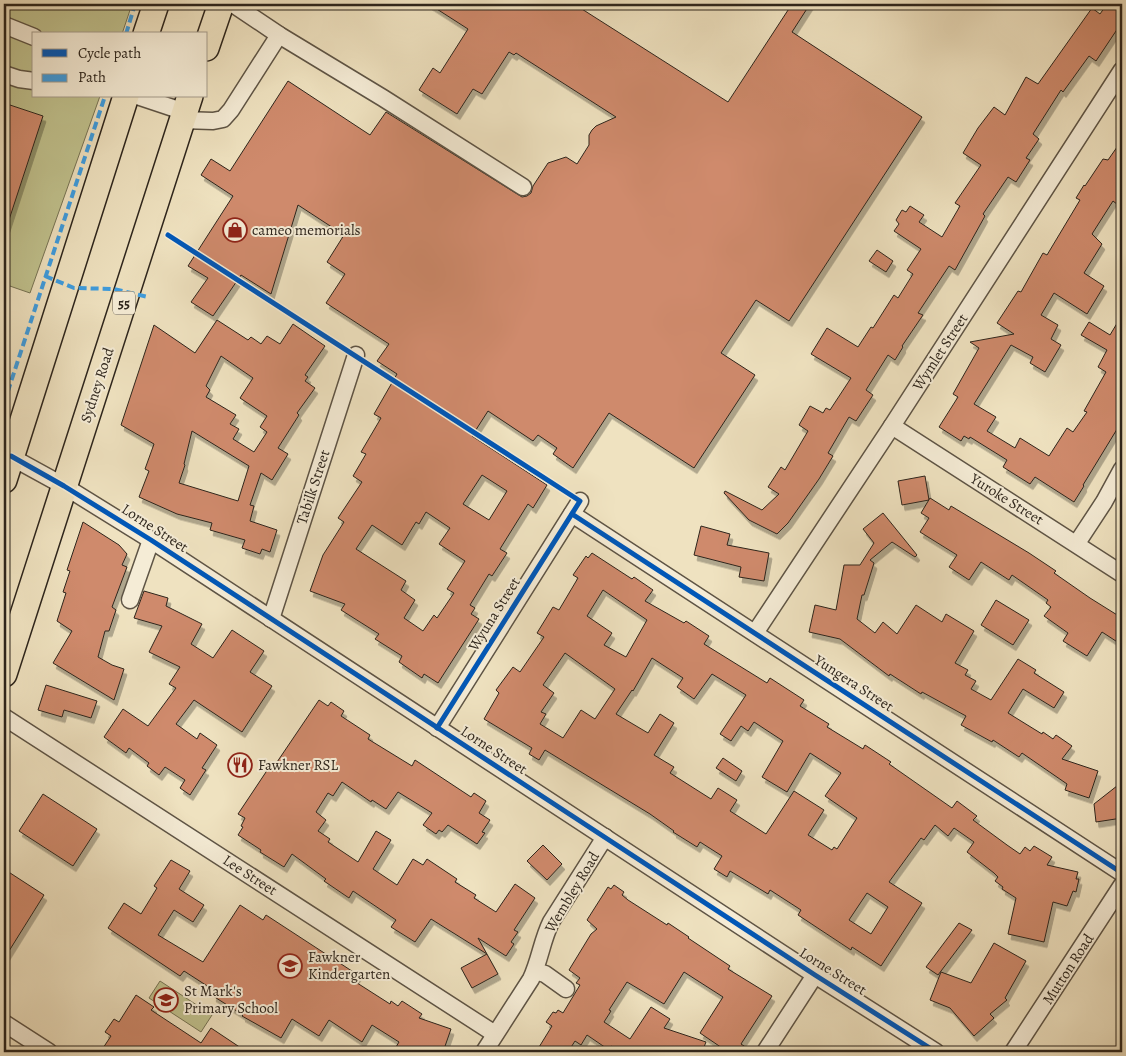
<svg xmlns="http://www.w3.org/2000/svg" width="1126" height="1056" font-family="Alegreya,serif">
	<defs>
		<filter id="shadow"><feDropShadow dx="3" dy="5.5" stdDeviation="0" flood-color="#0004"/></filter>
	</defs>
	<rect width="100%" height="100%" fill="#efe2c0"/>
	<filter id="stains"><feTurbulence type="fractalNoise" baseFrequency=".004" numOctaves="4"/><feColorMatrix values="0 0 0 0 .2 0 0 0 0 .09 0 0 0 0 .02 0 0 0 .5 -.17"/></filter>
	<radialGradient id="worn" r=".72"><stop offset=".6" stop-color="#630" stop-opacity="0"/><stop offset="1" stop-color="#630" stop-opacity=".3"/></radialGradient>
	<g fill="#c0c18d" stroke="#767354">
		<polygon points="4,4 132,4 122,34 34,34 34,96 100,96 30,293 4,284"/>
		<polygon points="160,981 212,1015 201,1032 149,998"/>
	</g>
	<g fill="#cf8a6c" stroke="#2d251c" fill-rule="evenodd" filter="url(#shadow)">
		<path d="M429 4H574L728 102 792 4H810L792 32 922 117 789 321 756 300 721 353 755 375 694 468 609 413 573 468 553 454 557 448 538 435 533 441 488 411 472 436 547 485 533 508 528 504 500 549 507 553 492 576 489 574 470 605 475 608 471 614 479 619 438 683 424 674 422 678 399 662 402 656 375 639 379 634 341 610 345 604 310 591 323 555 344 522 338 518 362 482 353 476 366 454 361 452 381 418 374 414 397 374 377 361 389 344 326 303 345 274 327 262 344 235 298 205 271 294 241 275 213 316 191 302 208 278 188 266 233 196 201 175 211 159 230 171 288 81 370 135 386 112 522 197 527 196 531 193 533 186 548 163 566 157 577 164 589 145V135L592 130 596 126 616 117 516 53 514 55 509 52 482 94 473 89 457 114 419 90 433 68 440 73 468 29ZM482 475 507 491 489 520 463 504ZM426 512 450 528 439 544 465 561 447 589 454 593 437 618 434 615 423 631 404 618 415 600 401 590 406 581 356 549 372 525 402 545 416 522 419 524Z"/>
		<polygon points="1107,4 1122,4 1122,22 1096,61 1089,56 1063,92 1061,90 1033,134 1039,139 1026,158 1030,160 1016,182 1008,177 983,214 985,216 955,270 949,266 918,313 923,315 902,346 903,347 895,360 888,355 866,390 873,395 856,421 849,417 828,453 833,456 819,479 788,523 777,534 749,520 724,493 725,491 762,510 779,494 768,487 781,467 785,470 808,431 799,425 810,406 823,413 826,408 830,410 851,378 811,354 827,328 858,347 871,327 873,328 894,295 898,298 913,274 907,270 921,249 894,231 899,224 896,220 902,210 906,212 910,206 924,215 919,222 942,237 960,206 955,203 981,165 963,153 978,128 994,107 1005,115 1026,77 1038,84 1092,8 1100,14"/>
		<polygon points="4,103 43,116 6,229 4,228"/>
		<polygon points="1122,140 1122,208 1113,201 1092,234 1102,244 1084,273 1104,286 1087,314 1054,293 1041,315 1058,325 1051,339 1061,345 1045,372 1030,363 1033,357 1011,345 974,404 996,417 987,431 1015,448 1020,438 1049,456 1067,428 1073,432 1087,412 1084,411 1106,372 1098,367 1107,350 1081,335 1089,322 1110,335 1122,315 1122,421 1083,485 1084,486 1074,502 1035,477 1030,484 1003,467 1007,460 970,437 969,439 964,436 961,441 939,427 958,397 953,394 979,348 970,342 1014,334 997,323 1018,291 1021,292 1043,253 1047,255 1080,200 1076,198 1084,185 1085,186 1103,159 1108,160"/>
		<polygon points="877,250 893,261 886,272 869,261"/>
		<path d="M217 320 248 340 251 337 261 344 267 336 280 344 293 324 325 346 305 375 308 377 305 381 315 388 297 413 299 415 278 448 288 454 272 480 261 473 250 505 254 506 250 521 277 530 270 552 262 549 260 554 242 548 245 540 210 530 212 523 177 514 139 497 149 471 145 469 154 444 121 425 154 325 195 353ZM221 356 253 378 240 398 267 416 260 427 267 432 254 452 233 439 239 429 230 424 236 415 206 397 210 390 206 386ZM192 431 249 466 238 501 179 483 185 465 184 464Z"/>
		<polygon points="925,476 929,500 902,505 898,481"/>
		<polygon points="930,498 949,510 951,506 1029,553 1056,571 1054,573 1090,598 1122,618 1122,645 1102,632 1087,656 1063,641 1068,633 1044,616 1051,607 1046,603 1048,600 1012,575 1009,580 981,562 969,580 949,567 957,555 920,532 929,518 921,513"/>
		<polygon points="883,513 917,555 915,557 892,542 870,560 874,563 864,595 862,595 857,619 875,633 883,622 897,634 916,605 942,622 946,614 974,631 955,663 968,670 965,675 976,681 971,689 991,700 1018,659 1036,670 1034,673 1064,692 1054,708 1023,689 1008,713 1042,734 1043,732 1053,739 1056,735 1072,746 1062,759 1098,771 1089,798 1065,790 1067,784 1022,753 1019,757 993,740 992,742 961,725 966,716 922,692 921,694 890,674 889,676 840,639 809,632 815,605 836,610 844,565 860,565 874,543 863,529"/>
		<polygon points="83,522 119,545 127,554 122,565 127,567 112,607 116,610 109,631 105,631 98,657 112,665 124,669 114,700 53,663 72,631 57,621 66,593 63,592 70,571 67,570"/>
		<polygon points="701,526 730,534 727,545 769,553 764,581 739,577 741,567 694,555"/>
		<path d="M592 553 632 579 634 577 653 590 645 601 684 623 686 621 709 636 704 644 767 683 770 678 804 700 800 706 829 724 827 727 863 749 865 745 891 762 889 764 952 808 957 801 977 816 973 820 1007 845 1020 854 1025 847 1030 851 1034 846 1052 857 1047 865 1078 872 1076 879H1079L1076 892 1073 891 1067 906 1053 902 1044 942 1008 934 1016 898 1002 889 1003 887 995 881 998 877 994 873 967 852 974 842 954 828 948 836 935 825 924 840 921 838 889 882 922 903 881 966 852 947 851 950 798 915 801 910 770 890 768 894 730 871 727 877 714 869 722 856 700 842 697 847 673 832 674 831 650 814 545 750 539 760 529 754 532 748 484 719 499 693 496 690 513 667 520 672 544 637 537 633 553 607 559 610 578 578 573 575 586 556 588 558ZM603 590 647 620 626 657 604 645 612 633 587 616ZM565 653 615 689 595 719 581 710 563 738 540 724 546 714 541 712 554 693 543 685ZM652 658 683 678 677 687 694 699 712 674 746 695 720 734 731 741 741 726 748 731 754 722 783 741 762 777 787 792 810 753 841 773 825 796 857 818 837 849 834 847 832 850 808 835 824 810 794 791 766 834 730 811 737 800 718 788 711 799 670 773 674 767 654 755 674 723 660 714 648 733 616 714 632 690 633 691ZM867 893 888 907 871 934 849 920Z"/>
		<polygon points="144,591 168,598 166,606 202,624 191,644 213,658 232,630 264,651 250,672 272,686 242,732 194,700 176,724 197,739 200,733 217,745 202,768 206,770 190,795 180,788 185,780 165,767 159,775 147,766 149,763 129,748 126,753 104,737 123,709 148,726 176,688 169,684 180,667 149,652 162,626 134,618"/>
		<polygon points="996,600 1029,620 1013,645 981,625"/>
		<polygon points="46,685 97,701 91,718 64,710 62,717 38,710"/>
		<polygon points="319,700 328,706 331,702 344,711 341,716 370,735 368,739 412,766 415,760 471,797 474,793 486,801 479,813 490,820 482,832 485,833 477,844 448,825 442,832 439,830 436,834 423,825 432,813 398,792 386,809 372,800 371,802 342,782 333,796 328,793 316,812 326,820 318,831 330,839 328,842 358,862 376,831 391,840 373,869 397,885 413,859 423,865 427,859 457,879 455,882 476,895 474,898 496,912 515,884 535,898 514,930 518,932 511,942 514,944 506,956 478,938 498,974 472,988 461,968 487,954 431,919 415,942 391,927 396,920 353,891 349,898 324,881 326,879 292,854 284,867 260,852 261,850 238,835 243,827 241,826 245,818 238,814 272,763 275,765"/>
		<polygon points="723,758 742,771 736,781 716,768"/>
		<polygon points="1122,782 1122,818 1096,822 1094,804"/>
		<polygon points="43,794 97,829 73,866 19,831"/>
		<polygon points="543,845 562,864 547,880 527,861"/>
		<polygon points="171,860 190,871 179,889 204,905 193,922 174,910 158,935 203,962 240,905 263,920 266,915 358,975 354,981 390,1004 391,1001 398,1006 402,1001 422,1014 419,1018 451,1029 443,1052 424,1052 414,1049 412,1052 393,1052 399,1042 372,1025 362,1042 329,1020 319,1036 292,1019 281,1038 242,1016 243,1015 213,996 215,991 184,971 180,976 108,928 124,903 141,914 157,888 154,886"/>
		<polygon points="4,869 44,895 4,959"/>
		<polygon points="614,885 624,892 622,895 628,900 667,925 668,923 689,937 688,938 730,966 728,969 772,996 741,1044 753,1052 728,1052 700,1033 723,997 684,972 664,1004 627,982 609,1010 611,1011 604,1022 630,1039 651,1007 670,1019 664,1028 706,1042 702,1052 620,1052 611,1046 609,1050 587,1035 581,1045 575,1041 568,1052 536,1052 552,1026 546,1022 553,1012 556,1013 558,1010 563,1013 580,985 576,983 580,978 569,970 591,934 597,929 587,920 608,887 611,889"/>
		<polygon points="959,923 972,930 938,975 926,967"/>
		<polygon points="994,943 1026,961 1005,998 1007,1000 990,1014 994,1018 974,1036 950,1008 930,1000 941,972 971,983"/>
		<polygon points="136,995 154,1007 151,1010 201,1043 211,1028 247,1052 140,1052 132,1047 128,1052 110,1052 103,1048 111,1036 105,1032 114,1019 119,1022"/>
	</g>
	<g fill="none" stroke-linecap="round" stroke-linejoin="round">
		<g stroke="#5e5445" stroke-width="19">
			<g id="minor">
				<polyline points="233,4 279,35 383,98 523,187"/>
				<polyline points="4,25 34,37"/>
				<polyline points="4,74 19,79 34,81"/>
				<polyline points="137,96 185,112"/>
				<polyline points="182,120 213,121 223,119 231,110 279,35"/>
				<polyline points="892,426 1122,574"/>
				<polyline points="4,453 64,486 151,540 815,975 936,1052"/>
				<polyline points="572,514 1122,873"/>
				<polyline points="1077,543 1104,502 1122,469"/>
				<polyline points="130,600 151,540"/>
				<polyline points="271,619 356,355"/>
				<polyline points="755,633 892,426 1122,70"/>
				<polyline points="4,717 495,1034"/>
				<polyline points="437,728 580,501"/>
				<polyline points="535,971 545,974 566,989"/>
				<polyline points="4,1023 49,1052"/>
				<path d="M484 1052 531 979C540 960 542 940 551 922L605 837"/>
				<polyline points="765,1052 815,975"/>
				<polyline points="1013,1052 1122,885"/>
			</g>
		</g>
		<g stroke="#2d251c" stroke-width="28">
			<g id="highway">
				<polyline points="146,34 156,4"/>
				<polyline points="206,48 221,4"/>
				<polyline points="4,480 126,96"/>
				<polyline points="4,674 190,96"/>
			</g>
		</g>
		<use href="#minor" stroke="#f5ecd6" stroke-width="16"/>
		<use href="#highway" stroke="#efe2c0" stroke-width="25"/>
		<g stroke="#3d9cdf" stroke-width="4" stroke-dasharray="8 4" stroke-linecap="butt">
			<polyline points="126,34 135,4"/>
			<polyline points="45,276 74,288 114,289 148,297"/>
			<polyline points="4,403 105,96"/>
		</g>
		<g stroke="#f5ecd6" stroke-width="8">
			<g id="cycleway">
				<polyline points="168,235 580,501 437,728"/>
				<polyline points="11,456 64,486 151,540 815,975 936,1052"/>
				<polyline points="572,514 1122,873"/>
			</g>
		</g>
		<use href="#cycleway" stroke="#0057b8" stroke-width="5"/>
	</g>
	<defs>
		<g id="shop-ring" transform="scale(1.25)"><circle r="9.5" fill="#f5ecd6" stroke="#8f2418" stroke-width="1.5"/><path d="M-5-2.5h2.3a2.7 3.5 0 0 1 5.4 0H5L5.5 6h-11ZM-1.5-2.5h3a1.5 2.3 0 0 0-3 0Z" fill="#8f2418"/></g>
		<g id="restaurant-ring" transform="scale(1.25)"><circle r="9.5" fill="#f5ecd6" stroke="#8f2418" stroke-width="1.5"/><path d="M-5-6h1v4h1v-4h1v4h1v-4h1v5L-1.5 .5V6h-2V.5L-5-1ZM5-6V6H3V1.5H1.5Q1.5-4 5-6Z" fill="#8f2418"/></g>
		<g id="school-ring" transform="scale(1.25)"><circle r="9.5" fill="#f5ecd6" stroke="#8f2418" stroke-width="1.5"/><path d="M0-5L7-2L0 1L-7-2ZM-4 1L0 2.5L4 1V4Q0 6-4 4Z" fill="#8f2418"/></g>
	</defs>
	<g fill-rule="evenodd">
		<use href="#shop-ring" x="235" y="230"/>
		<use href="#restaurant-ring" x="240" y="765"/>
		<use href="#school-ring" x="290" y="966"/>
		<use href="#school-ring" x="166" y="1000"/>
	</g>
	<g text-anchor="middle" stroke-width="4" stroke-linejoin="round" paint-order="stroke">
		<rect fill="#f5ecd6" stroke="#696154" stroke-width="1" x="113" y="291.5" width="22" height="23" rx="4"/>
		<g font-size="14" font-weight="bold" fill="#2d251c">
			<text x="124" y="308">55</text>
		</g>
		<g font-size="15" fill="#2d251c" stroke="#f5ecd6" text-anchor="start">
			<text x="252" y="235">cameo memorials</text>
			<text x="258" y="770">Fawkner RSL</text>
			<text x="308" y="962">Fawkner<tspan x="308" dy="17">Kindergarten</tspan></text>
			<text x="184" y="996">St Mark's<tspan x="184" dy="17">Primary School</tspan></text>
		</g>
		<g font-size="15" fill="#2d251c" stroke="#f5ecd6">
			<text transform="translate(940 352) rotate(-57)" y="5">Wymlet Street</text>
			<text transform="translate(97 385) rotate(-72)" y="5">Sydney Road</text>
			<text transform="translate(313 487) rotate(-72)" y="5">Tabilk Street</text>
			<text transform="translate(1007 499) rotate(32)" y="5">Yuroke Street</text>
			<text transform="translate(155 528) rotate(33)" y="5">Lorne Street</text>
			<text transform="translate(494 614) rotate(-58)" y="5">Wyuna Street</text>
			<text transform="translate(854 683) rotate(33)" y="5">Yungera Street</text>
			<text transform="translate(494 750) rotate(33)" y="5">Lorne Street</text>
			<text transform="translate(250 875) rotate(33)" y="5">Lee Street</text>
			<text transform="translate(572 892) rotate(-59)" y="5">Wembley Road</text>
			<text transform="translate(1068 969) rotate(-57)" y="5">Mutton Road</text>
			<text transform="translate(833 971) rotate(32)" y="5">Lorne Street</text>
		</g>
	</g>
	<rect width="1126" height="1056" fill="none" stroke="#efe2c0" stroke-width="20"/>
	<rect x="5" y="5" width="1116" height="1046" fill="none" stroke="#2d251c" stroke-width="2.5"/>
	<rect x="10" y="10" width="1106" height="1036" fill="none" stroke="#2d251c"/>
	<rect x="32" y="32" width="175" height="65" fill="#f5ecd6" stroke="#a59c8c"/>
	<rect x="42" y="49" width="25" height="8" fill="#0057b8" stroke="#a59c8c"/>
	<text x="78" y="58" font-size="15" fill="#2d251c">Cycle path</text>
	<rect x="42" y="74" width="25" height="8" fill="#3d9cdf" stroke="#a59c8c"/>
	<text x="78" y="82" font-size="15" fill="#2d251c">Path</text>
	<rect width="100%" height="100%" filter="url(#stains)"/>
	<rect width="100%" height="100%" fill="url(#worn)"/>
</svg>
